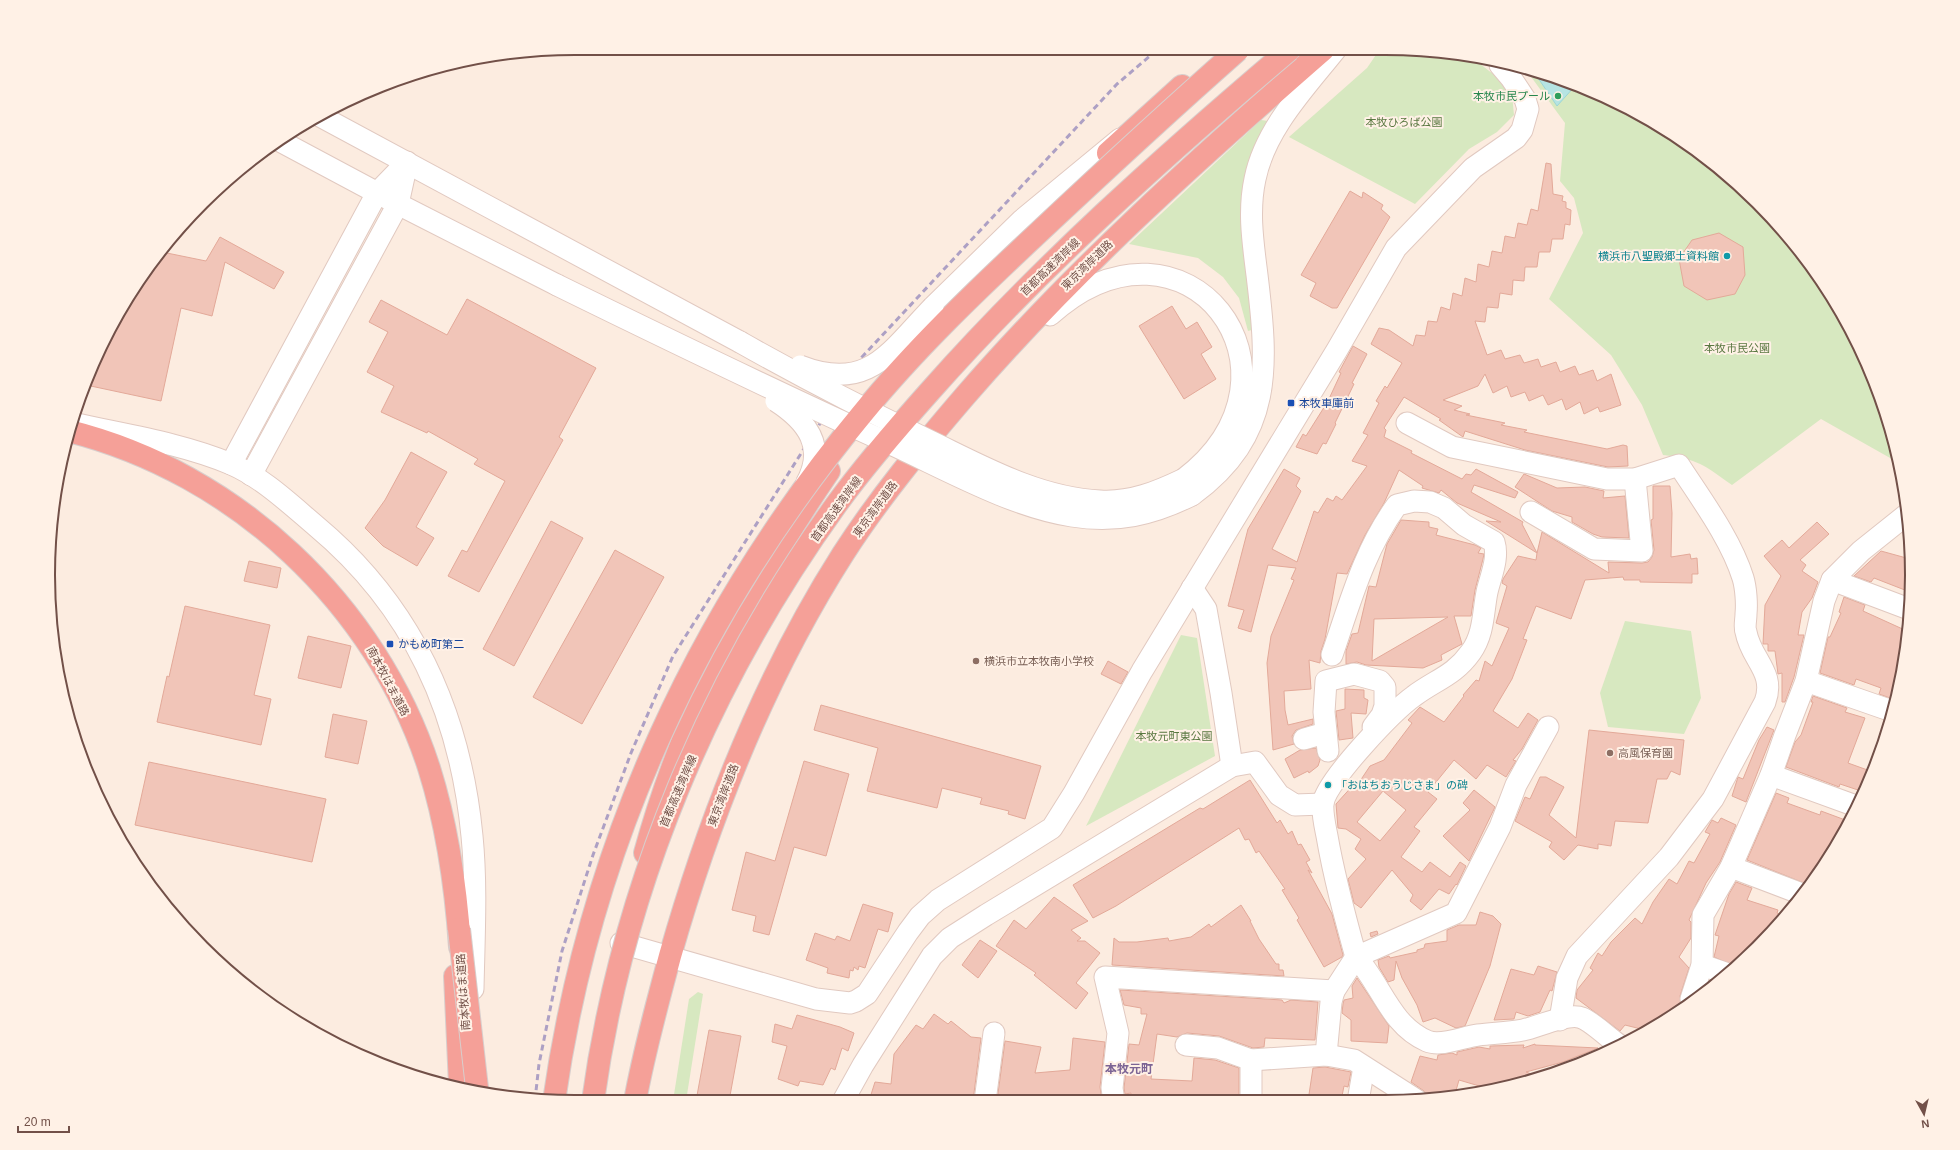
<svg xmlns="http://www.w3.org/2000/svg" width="1960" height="1150" font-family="Helvetica,'Noto Sans JP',sans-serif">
	<rect width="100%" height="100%" fill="#fcece0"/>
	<g fill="#d7e8c0">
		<polygon points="1380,49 1420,49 1475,60 1493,74 1512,95 1514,115 1497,132 1469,149 1415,204 1289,137 1367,68"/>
		<path d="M1526 70 1554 76 1678 137 1757 202 1823 282 1872 373 1899 463 1821 419 1732 485C1704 465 1698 459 1663 455L1642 405 1611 355 1549 299 1583 233 1574 198 1560 181 1565 123Z"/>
		<polygon points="1261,120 1268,121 1251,155 1252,330 1248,331 1239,298 1223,277 1198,258 1129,244"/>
		<polygon points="1625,621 1691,631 1701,698 1684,734 1608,727 1600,693"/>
		<polygon points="1181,635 1197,638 1215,756 1086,826"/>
		<polygon points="698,992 703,994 686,1101 673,1101 689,999"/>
	</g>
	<polygon fill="#b6e4e3" stroke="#9cd6d5" points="1534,72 1554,76 1575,86 1557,106"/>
	<g fill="#f1c5b8" stroke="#e3a999" fill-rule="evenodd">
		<path d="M1546 163 1551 164 1553 194 1563 196 1562 201 1566 202V208L1571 210 1570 225 1565 224 1563 239H1552L1550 252H1539L1537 267H1525L1524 281 1513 280 1512 295 1500 293 1498 308 1487 307 1485 322 1475 321 1487 355 1501 350 1505 359 1520 355 1524 363 1538 359 1541 367 1556 362 1560 372 1575 366 1579 375 1593 370 1597 381 1611 374 1621 405 1600 412 1598 407 1584 414 1580 402 1566 410 1562 399 1548 405 1543 395 1529 401 1525 392 1511 397 1507 386 1493 393 1485 374 1478 386 1443 400 1462 406 1454 410 1470 414 1466 415 1505 423 1501 425 1527 430 1524 432 1607 449 1623 445 1627 446 1628 466 1608 467 1525 450 1465 431 1463 437 1439 420 1441 419 1404 397 1384 428 1386 430 1384 437 1412 451 1411 453 1462 479 1466 474 1471 475 1476 469 1518 492 1515 498 1474 485 1471 492 1523 522 1522 524 1537 553 1542 532 1609 573 1608 562 1642 563 1648 562 1652 557 1654 550 1651 520 1653 519V486H1670L1672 513 1671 557 1690 554 1691 559 1697 558 1698 574H1692V583L1640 582V580H1624L1623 577 1585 580 1571 619 1536 606 1523 639 1527 640 1512 679 1493 711 1518 728 1528 713 1538 720 1522 749 1513 760 1516 761 1506 777 1487 765 1476 779 1454 760 1428 792 1437 799 1414 827 1420 831 1401 857 1422 872 1430 862 1450 877 1460 862 1466 866 1457 885 1456 884 1449 894 1439 889 1421 910 1410 901 1413 895 1392 870 1361 908 1354 903 1348 879 1366 859 1355 849 1361 839 1346 829 1338 828 1336 804 1356 782 1358 784 1370 766 1384 760 1412 723 1408 720 1420 707 1444 722 1464 696 1463 695 1476 680 1479 681 1485 661 1492 666 1509 628 1496 623 1507 586 1502 583 1503 579 1518 556 1536 560 1537 553 1486 521 1501 522 1457 503 1441 490 1439 493 1422 488 1423 486 1399 470 1384 503 1365 535 1347 574 1337 573 1325 639 1321 651 1320 663 1309 660 1311 689 1284 691 1285 710 1288 725 1313 719V724L1296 730 1292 736 1294 744 1273 750 1267 663 1271 636 1294 580 1291 579 1296 568 1268 565 1251 632 1238 628 1244 610 1228 606 1248 529 1284 469 1300 478 1296 486 1301 491 1272 549 1297 562 1314 511 1318 513 1327 498 1333 501 1336 496 1342 500 1367 466 1352 461 1368 435 1363 433 1379 403 1376 401 1385 386 1387 388 1402 363 1371 344 1379 328 1389 330 1413 346 1416 335 1425 336 1428 321 1437 322 1441 307 1450 310 1453 293 1462 296 1465 278 1476 282 1478 264 1489 267 1492 251 1502 253 1505 236 1515 238 1518 223 1527 225 1531 209 1538 211ZM1383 791 1406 810 1380 841 1357 822Z"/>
		<polygon points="1350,191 1362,198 1363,192 1383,205 1381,209 1390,217 1337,308 1332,308 1310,296 1316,283 1301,275"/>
		<polygon points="1719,233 1743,247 1745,275 1735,294 1707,300 1684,286 1679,259 1692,240"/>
		<polygon points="220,237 284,272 274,289 225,262 212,316 181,308 161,401 86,385 102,342 137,282 162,252 206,261"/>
		<polygon points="467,299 596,368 559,437 563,440 479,592 448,576 462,550 467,552 505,481 474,464 478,459 428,431 427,433 381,412 394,386 367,372 388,332 369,322 381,300 447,335"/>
		<polygon points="1172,306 1186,329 1197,322 1212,347 1201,354 1216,379 1184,399 1139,326"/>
		<polygon points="1353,346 1367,354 1352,383 1354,384 1335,423 1336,424 1326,444 1323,443 1317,454 1296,447 1303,434 1306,436 1328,401 1341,373 1339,372"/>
		<polygon points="411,452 447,472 416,527 434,538 417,566 383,546 365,528 385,500"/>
		<polygon points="1524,474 1557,488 1585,487 1604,491 1603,498 1625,496 1629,538 1602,537 1593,534 1572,522 1572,517 1552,511 1538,502 1515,487"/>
		<path d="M1401 520 1429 522V527L1438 529 1436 535 1475 545 1481 548 1478 553 1484 554 1483 559 1475 590 1471 616H1454L1462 644 1441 655 1442 660 1423 668 1366 665 1357 662 1346 664V651L1352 634 1358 633 1369 586 1376 587 1387 544ZM1448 617 1372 661 1374 619Z"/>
		<polygon points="551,521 583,538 514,666 483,649"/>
		<polygon points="1817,522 1829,534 1800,560 1806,565 1802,571 1818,582 1812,598 1802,612 1798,635 1804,635 1794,677 1785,702 1782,702 1782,673 1778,674 1775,651 1768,651 1768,644 1763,644 1765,605 1781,576 1764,556 1782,540 1789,548"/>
		<polygon points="615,550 664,577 582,724 533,697"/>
		<polygon points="1881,551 1910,559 1912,575 1910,592 1874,578 1871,582 1854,576"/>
		<polygon points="249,561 281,568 277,588 244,581"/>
		<polygon points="1844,597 1865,605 1863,611 1907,631 1902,673 1893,699 1879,694 1881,688 1856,679 1854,685 1820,673 1828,637 1830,637 1841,613 1839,612"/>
		<polygon points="185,606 270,625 254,695 271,699 261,745 157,722 167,676 169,677"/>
		<polygon points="308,636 351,646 341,688 298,678"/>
		<polygon points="1108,661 1128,672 1121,684 1101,674"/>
		<polygon points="1345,689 1364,690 1364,698 1368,700 1366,714 1351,713 1353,738 1339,740 1336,711 1345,709"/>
		<polygon points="1813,696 1847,708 1845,712 1865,718 1848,763 1873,772 1864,792 1840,784 1839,787 1786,767 1795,742 1801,735 1813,702 1811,702"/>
		<polygon points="821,705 1041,766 1025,819 1008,814 1009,811 980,804 982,798 942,788 937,808 867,791 878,748 814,730"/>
		<polygon points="333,714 367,721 358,764 325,757"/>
		<polygon points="1767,727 1774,730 1746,802 1732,796 1738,777 1743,779 1759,740"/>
		<polygon points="1589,730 1684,740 1680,775 1671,771 1667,779 1657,779 1648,823 1615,821 1611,846 1598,844 1598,849 1578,845 1564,860 1549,847 1552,842 1515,821 1525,797 1530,799 1540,777 1546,777 1564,787 1549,815 1576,838"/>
		<polygon points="1316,748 1320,760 1318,766 1309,773 1308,771 1294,778 1285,759 1300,750"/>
		<polygon points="804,761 849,774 826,856 794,847 769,935 753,931 756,916 732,910 746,852 775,861"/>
		<polygon points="149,762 326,799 312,862 135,825"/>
		<polygon points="1250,780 1277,823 1280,820 1288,834 1292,831 1298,845 1301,844 1310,860 1306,862 1312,873 1308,870 1332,914 1343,955 1342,957 1324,967 1297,920 1299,918 1282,890 1285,889 1259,851 1256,853 1249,839 1245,840 1239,828 1116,906 1093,918 1073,885 1200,808 1203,809"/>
		<polygon points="1474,790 1495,807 1469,861 1443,836 1470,810 1463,803"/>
		<polygon points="1776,793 1789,798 1787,803 1820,815 1821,811 1848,821 1823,868 1809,885 1747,860"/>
		<polygon points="1721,818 1736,825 1720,862 1706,883 1689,920 1691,922 1691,938 1679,957 1689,968 1680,996 1682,1006 1649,1031 1625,1025 1620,1031 1576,998 1577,990 1593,970 1590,968 1598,953 1602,956 1611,942 1635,918 1642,924 1653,902 1669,879 1677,884 1689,861 1694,863 1710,834 1705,832 1712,820 1718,823"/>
		<polygon points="1736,882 1752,888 1747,900 1778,910 1777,913 1784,916 1757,948 1734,966 1714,957 1719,936 1715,935 1729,894"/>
		<polygon points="1054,897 1088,921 1071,930 1081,938 1077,941 1085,941 1100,953 1076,983 1088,993 1076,1009 1034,975 1036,973 996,946 1014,920 1026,929"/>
		<polygon points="863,904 893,913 888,932 878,929 865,968 859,966 858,970 854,967 853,971 850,970 849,978 827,973 828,968 806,960 815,933 835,940 837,936 850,941"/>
		<polygon points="1241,905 1251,921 1250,921 1259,939 1276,964 1279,964 1279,970 1283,970 1284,976 1112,965 1114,938 1119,942 1137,942 1168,938 1169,941 1191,937 1209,924 1211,927"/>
		<polygon points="1480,912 1493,916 1501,924 1490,966 1465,1026 1456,1028 1435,1018 1423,1022 1417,1005 1402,978 1396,961 1394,980 1388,982 1379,967 1378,960 1389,956 1390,958 1417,952 1417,950 1424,948 1425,944 1447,941 1447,930 1459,925 1476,925"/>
		<polygon points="1377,931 1378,934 1371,937 1370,933"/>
		<polygon points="980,940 997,951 978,978 962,965"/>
		<polygon points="1538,966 1557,972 1552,991 1550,990 1540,1012 1528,1016 1516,1012 1514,1019 1494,1020 1511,969 1534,975"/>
		<polygon points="1357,978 1389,1026 1387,1043 1351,1041 1351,1020 1342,1013 1343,1004 1344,1000 1353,998 1352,986"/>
		<polygon points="1120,990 1282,1000 1284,1003 1291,1000 1318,1002 1315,1040 1265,1038 1264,1047 1253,1048 1219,1036 1187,1033 1177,1037 1157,1034 1151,1079 1192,1081 1194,1058 1215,1060 1239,1068 1239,1101 1130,1101 1131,1093 1125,1094 1124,1088 1129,1044 1139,1045 1147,1014 1141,1014 1141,1008 1124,1005"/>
		<polygon points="934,1014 948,1024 951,1021 971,1037 981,1038 973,1101 869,1101 875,1082 891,1084 894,1054 916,1025 923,1029"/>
		<polygon points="797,1015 840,1027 854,1033 848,1051 842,1048 835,1070 831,1068 823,1085 800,1081 798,1086 778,1079 787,1046 772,1042 775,1024 792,1029"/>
		<polygon points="709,1030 741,1036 729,1101 696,1101"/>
		<polygon points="1073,1038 1105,1042 1100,1087 1102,1101 1057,1101 1057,1095 1031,1095 1030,1101 997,1101 1005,1041 1041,1047 1035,1073 1070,1070"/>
		<polygon points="1535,1044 1535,1045 1598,1048 1563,1062 1526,1072 1539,1077 1486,1088 1459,1080 1455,1094 1431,1099 1424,1091 1411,1082 1420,1056 1437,1060 1438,1055 1452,1053 1457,1055 1457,1052 1479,1047 1490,1049 1490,1046 1524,1045 1523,1048"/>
		<polygon points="1325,1067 1351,1072 1348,1087 1344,1086 1341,1101 1308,1101 1313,1068"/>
	</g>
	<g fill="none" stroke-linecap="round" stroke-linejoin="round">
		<g stroke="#e1c9c0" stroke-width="23">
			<g id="minor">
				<polyline points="320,116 740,342"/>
				<polyline points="280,141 398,204 557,285"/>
				<polyline points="933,307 1022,220 1120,139"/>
				<path d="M1050 315C1185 193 1323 373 1184 479"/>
				<path d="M72 423C125 435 181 443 231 464 263 478 290 504 316 526 413 607 460 712 472 836 477 886 474 938 473 989"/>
				<path d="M1407 423 1452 447 1607 479H1635L1679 465C1701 499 1731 539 1743 578 1746 588 1747 604 1746 614 1746 620 1744 627 1746 632 1751 660 1776 672 1765 702L1713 799 1669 857 1577 956 1567 978 1560 1020"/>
				<polyline points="231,464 377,193 407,162"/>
				<polyline points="251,475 398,204 407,163"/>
				<path d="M1192 495C1274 435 1268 366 1257 275 1253 243 1248 211 1255 179 1265 129 1305 88 1336 49"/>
				<polyline points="1531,512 1594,549 1642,551 1635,479"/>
				<polyline points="1832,580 1909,609"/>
				<polyline points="1192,588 1206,609 1221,693 1232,766"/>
				<path d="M1332 655C1350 603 1364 550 1397 505L1414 501 1430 502 1444 508 1464 525 1494 542C1499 558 1491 575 1487 592 1483 612 1484 634 1471 652 1454 676 1435 680 1414 696 1393 711 1327 780 1323 803 1322 814 1325 826 1327 836 1334 877 1345 917 1356 957L1456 913 1500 827 1516 785 1548 727"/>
				<polyline points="1806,681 1892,711"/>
				<polyline points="1304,739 1325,733"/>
				<polyline points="1328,751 1324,712 1326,681 1354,674 1380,681 1385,687 1385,706 1382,715 1373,727"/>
				<polyline points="1771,775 1856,806"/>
				<polyline points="1731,867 1802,894"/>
				<polyline points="621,943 816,999 850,1003 856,1001 867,994 908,932 920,916 938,900 1052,828 1074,793 1142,671 1337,350 1396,248 1473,168 1516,138 1522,130 1528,109 1525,99 1511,78 1500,65"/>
				<polyline points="1702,965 1725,973"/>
				<polyline points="1691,999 1702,965 1703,915 1731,867 1771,775 1785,735 1806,681 1824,601 1832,580 1861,551 1906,515"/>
				<polyline points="1186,1045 1218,1048 1251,1060 1251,1101"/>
				<polyline points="1326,1055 1354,1060 1418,1101"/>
				<path d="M1251 1060 1326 1055 1331 1002 1334 991 1356 957C1381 984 1390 1025 1427 1041 1441 1047 1463 1037 1478 1035 1493 1033 1508 1033 1523 1030 1538 1027 1569 1012 1582 1018 1591 1021 1609 1038 1619 1045"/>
				<polyline points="843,1101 863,1065 932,956 950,938 986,915 1232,766 1255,762 1279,795 1295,805 1323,804"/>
				<polyline points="985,1101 994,1033"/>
				<polyline points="1114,1101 1112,1088 1118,1033 1105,977 1334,991"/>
				<polyline points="1358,1101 1364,1067"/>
			</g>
		</g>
		<g stroke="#d8cecc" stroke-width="24">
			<g id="highway">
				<polyline points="1108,153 1182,86"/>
				<path d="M69 431C236 473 376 604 429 768 447 825 456 888 460 947"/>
				<path d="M645 853C683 714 749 589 829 471"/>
				<polyline points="455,976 460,1085"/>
				<path d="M635 1101C644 1052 657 1004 670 956 710 815 764 678 843 554 879 498 922 446 965 396 1074 270 1198 159 1323 50"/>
			</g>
		</g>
		<use href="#minor" stroke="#fff" stroke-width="21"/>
		<use href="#highway" stroke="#f5a098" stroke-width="22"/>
		<polyline stroke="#ada0c4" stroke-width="3" stroke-dasharray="6 4" stroke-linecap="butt" points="535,1100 539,1064 562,951 593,855 631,753 673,656 862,357 1117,84 1157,50"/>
		<g stroke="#e1c9c0" stroke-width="23" stroke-linecap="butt">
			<g id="minor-bridge">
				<path d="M557 285C669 340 781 394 895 446 949 471 1013 507 1072 516 1116 523 1152 515 1192 495"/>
				<path d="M740 342C802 377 864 409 928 440 982 466 1038 498 1100 501 1130 503 1157 492 1184 479"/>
				<path d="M800 366C869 393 890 351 933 307"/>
				<path d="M776 401C807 421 827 447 806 484"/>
			</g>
		</g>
		<g stroke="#d8cecc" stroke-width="24" stroke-linecap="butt">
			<g id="highway-bridge">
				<polyline points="459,929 477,1088"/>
				<path d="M554 1101C590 845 698 612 862 414 915 349 977 290 1038 233 1104 171 1170 110 1238 50"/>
				<path d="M593 1101C622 887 710 680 836 505 865 465 898 427 931 390 1040 267 1164 156 1289 50"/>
			</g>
		</g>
		<use href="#minor-bridge" stroke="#fff" stroke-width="21"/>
		<use href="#highway-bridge" stroke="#f5a098" stroke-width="22"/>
	</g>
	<circle fill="#2e9e5b" stroke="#fff1e6" stroke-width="1.5" cx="1558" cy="96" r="4"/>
	<g fill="#0f9aa8" stroke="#fff1e6" stroke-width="1.5">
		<circle cx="1727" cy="256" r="4"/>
		<circle cx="1328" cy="785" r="4"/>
	</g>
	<g fill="#1a4fb4" stroke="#fff1e6" stroke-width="1.5">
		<rect x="1287" y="399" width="8" height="8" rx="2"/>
		<rect x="386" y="640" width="8" height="8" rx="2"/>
	</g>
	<g fill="#8d6e63" stroke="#fff1e6" stroke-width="1.5">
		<circle cx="976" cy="661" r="4"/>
		<circle cx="1610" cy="753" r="4"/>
	</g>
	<g text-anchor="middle" stroke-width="4" stroke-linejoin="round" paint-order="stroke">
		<g font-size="11" fill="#27864d" stroke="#fff1e6" text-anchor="end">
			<text x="1550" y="100">本牧市民プール</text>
		</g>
		<g font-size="11" fill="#5a7841" stroke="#fff1e6">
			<text x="1404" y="126">本牧ひろば公園</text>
			<text x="1737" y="352">本牧市民公園</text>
			<text x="1174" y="740">本牧元町東公園</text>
		</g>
		<g font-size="11" fill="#0d838f" stroke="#fff1e6" text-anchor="end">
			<text x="1719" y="260">横浜市八聖殿郷土資料館</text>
			<text x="1336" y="789" text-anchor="start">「おはちおうじさま」の碑</text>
		</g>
		<g font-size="11" fill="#725048" stroke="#fff1e6">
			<text transform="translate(1087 265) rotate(-44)" y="4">東京湾岸道路</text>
			<text transform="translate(1050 267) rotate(-44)" y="4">首都高速湾岸線</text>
			<text transform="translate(836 509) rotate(-54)" y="4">首都高速湾岸線</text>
			<text transform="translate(875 509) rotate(-54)" y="4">東京湾岸道路</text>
			<text transform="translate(388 681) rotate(62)" y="4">南本牧はま道路</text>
			<text transform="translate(678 791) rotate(-67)" y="4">首都高速湾岸線</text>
			<text transform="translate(723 795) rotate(-69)" y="4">東京湾岸道路</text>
			<text transform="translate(463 992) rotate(-94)" y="4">南本牧はま道路</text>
		</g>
		<g font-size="11" fill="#164399" stroke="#fff1e6" text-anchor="start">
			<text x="1299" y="407">本牧車庫前</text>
			<text x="398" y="648">かもめ町第二</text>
		</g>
		<g font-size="11" fill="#785e54" stroke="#fff1e6" text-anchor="start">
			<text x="984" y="665">横浜市立本牧南小学校</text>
			<text x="1618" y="757">高風保育園</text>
		</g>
		<g font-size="12" font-weight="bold" fill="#7c6495" stroke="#fff1e6">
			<text x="1129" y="1073">本牧元町</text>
		</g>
	</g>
	<path d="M0 0H1960V1150H0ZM575 55H1385A520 520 0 0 1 1905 575V575A520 520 0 0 1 1385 1095H575A520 520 0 0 1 55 575V575A520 520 0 0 1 575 55Z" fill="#fff1e6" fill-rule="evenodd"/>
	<path fill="none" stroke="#725048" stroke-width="2" d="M575 55H1385A520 520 0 0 1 1905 575V575A520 520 0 0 1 1385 1095H575A520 520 0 0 1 55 575V575A520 520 0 0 1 575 55Z"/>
	<g transform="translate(1924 1114) rotate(172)" stroke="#fff1e6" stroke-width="3" paint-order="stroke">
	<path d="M0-3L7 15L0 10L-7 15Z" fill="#725048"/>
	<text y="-6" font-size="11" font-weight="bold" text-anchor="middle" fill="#725048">N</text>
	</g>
	<path d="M18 1126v6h51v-6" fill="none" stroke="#725048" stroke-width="2"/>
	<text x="24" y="1126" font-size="12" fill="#725048" stroke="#fff1e6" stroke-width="3" paint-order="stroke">20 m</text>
</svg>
